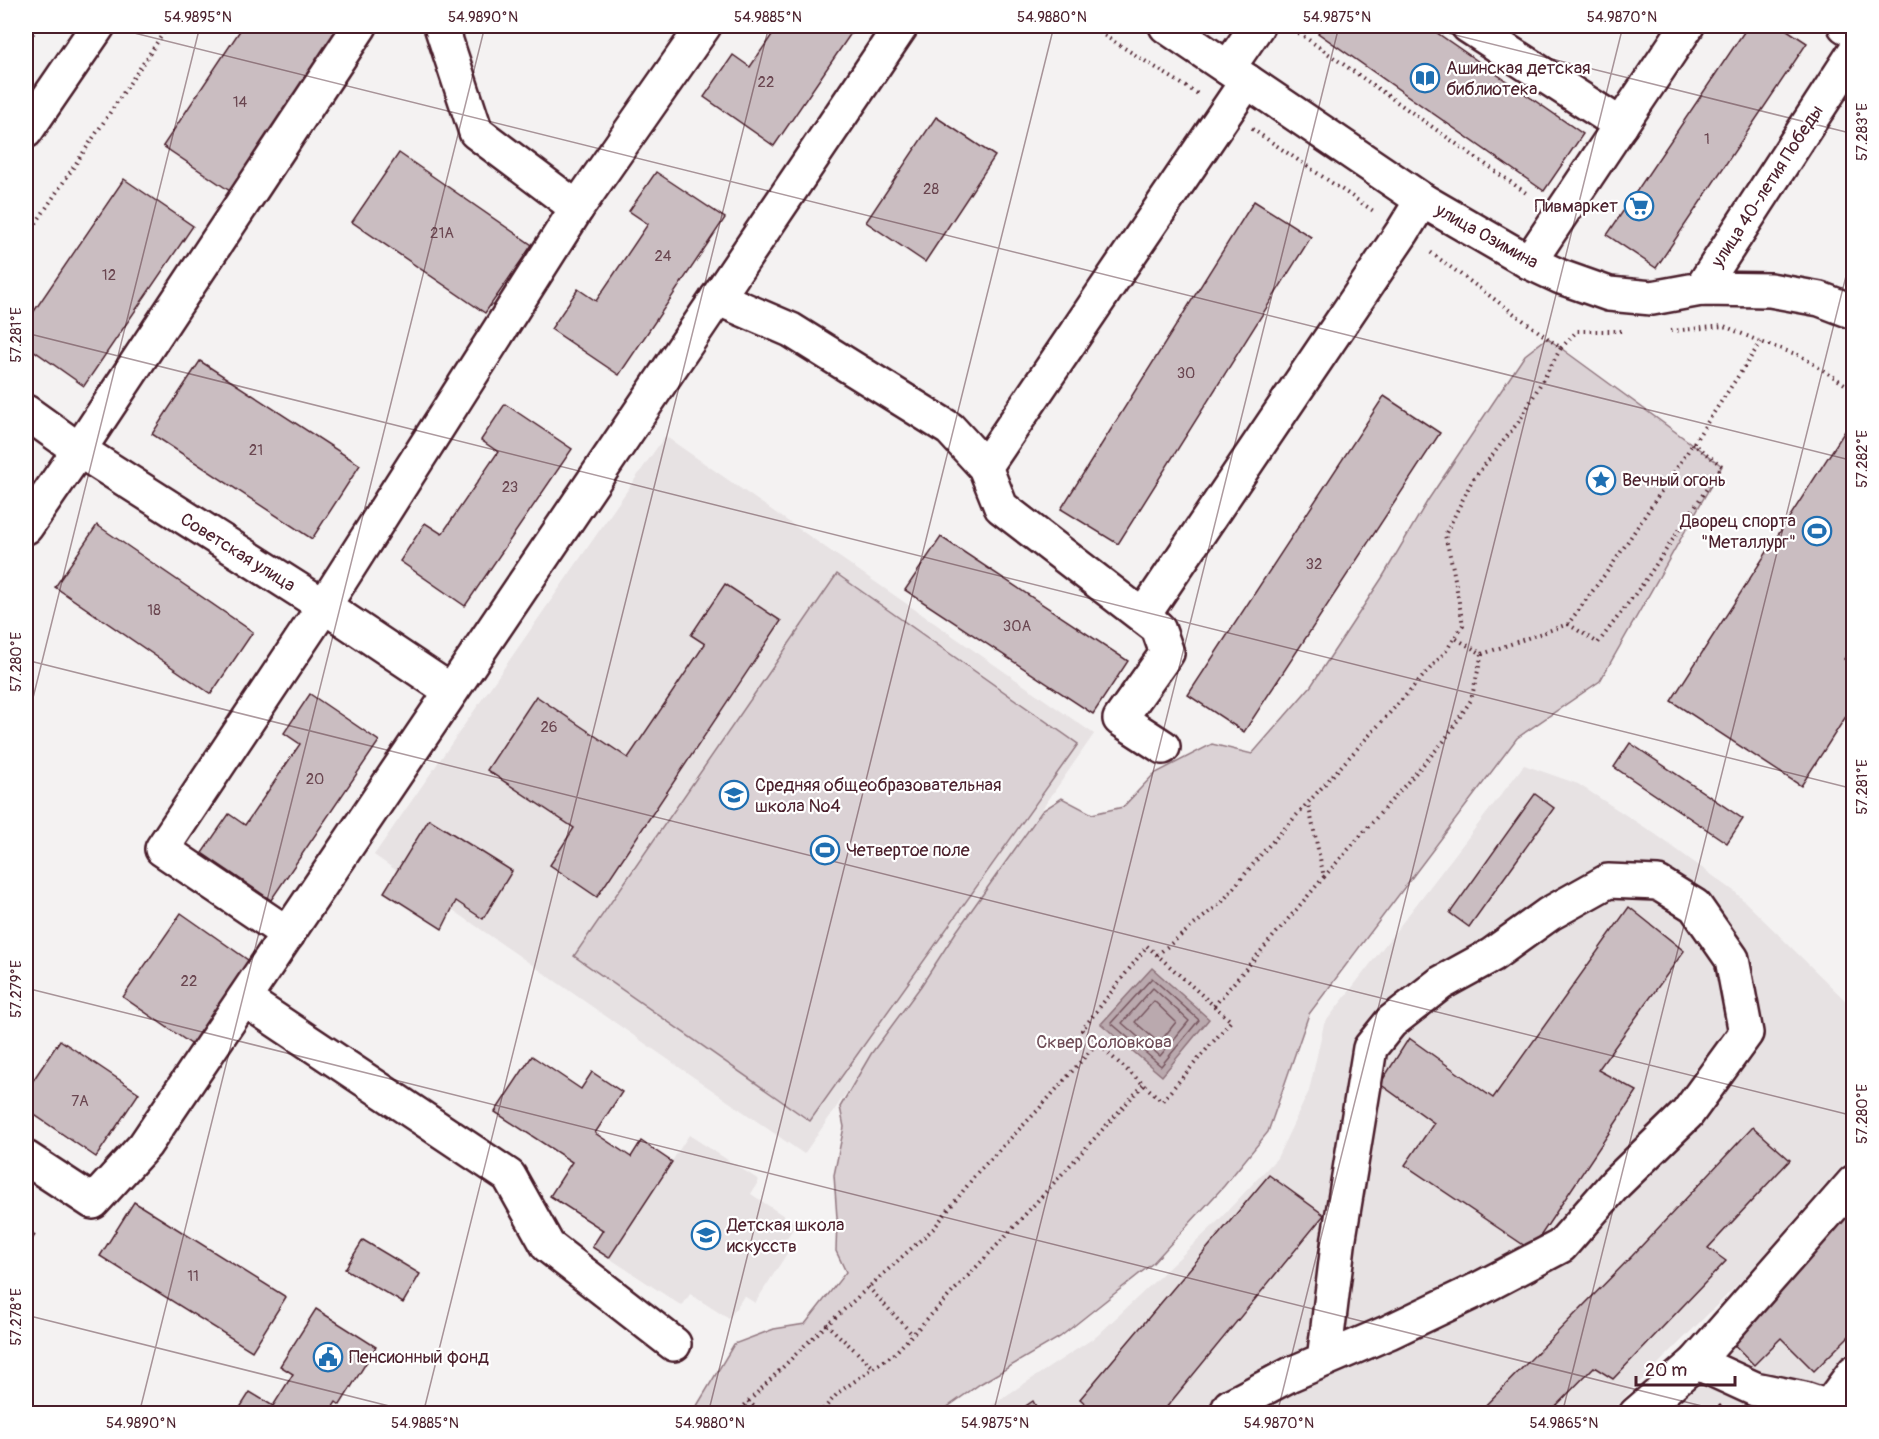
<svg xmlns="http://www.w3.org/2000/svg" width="1879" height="1439" font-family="Pangolin,sans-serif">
	<rect width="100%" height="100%" fill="#f4f2f2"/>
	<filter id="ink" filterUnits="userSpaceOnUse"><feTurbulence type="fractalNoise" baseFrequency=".0167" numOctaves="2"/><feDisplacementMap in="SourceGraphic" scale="12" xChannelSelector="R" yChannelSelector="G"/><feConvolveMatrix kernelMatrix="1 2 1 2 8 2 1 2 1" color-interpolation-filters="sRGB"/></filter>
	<g filter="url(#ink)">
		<g fill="#e7e2e3">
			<polygon points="665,436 1094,734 804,1154 374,855"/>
			<polygon points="1524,765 1578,784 1655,834 1734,891 1853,1008 1853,1153 1744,1278 1609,1413 978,1414 1097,1336 1217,1222 1277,1158 1309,1091 1324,1024"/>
			<polygon points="689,1135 759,1180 751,1194 796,1224 781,1247 788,1252 755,1303 744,1296 729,1319 690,1294 682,1306 609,1258"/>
			<polygon points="1853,1182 1853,1413 1655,1414"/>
		</g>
		<g fill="#dbd2d5" stroke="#927880" stroke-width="1.5">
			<polygon points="1547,338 1722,466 1600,681 1517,738 1309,1014 1268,1132 1224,1186 1153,1263 1060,1337 980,1384 939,1413 692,1414 734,1344 774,1329 805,1324 846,1272 836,1251 837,1218 834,1175 844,1127 840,1107 871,1054 921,986 956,932 1042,811 1062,798 1092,814 1123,807 1154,774 1212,744 1252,754 1311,686 1382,578 1428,500 1525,355"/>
			<polygon points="837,574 1078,744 810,1121 574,956"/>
		</g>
		<polygon fill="#baa9ae" stroke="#8d727a" stroke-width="1.5" points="1152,968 1209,1019 1162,1076 1101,1024"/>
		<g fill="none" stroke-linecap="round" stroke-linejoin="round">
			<g stroke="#77565f" stroke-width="1.5">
				<polygon points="1152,978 1199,1020 1161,1066 1111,1023"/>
				<polygon points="1153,988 1189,1021 1160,1056 1122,1023"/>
				<polygon points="1154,1001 1176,1022 1159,1043 1135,1022"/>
			</g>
		</g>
		<g fill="#cabdc1" stroke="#4a1f2b" stroke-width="1.5">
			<polygon points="243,26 340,26 230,191 163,146"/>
			<polygon points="778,26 856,26 774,146 704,97 733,55 750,67"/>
			<polygon points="1323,26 1427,26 1583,134 1544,191 1318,33"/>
			<polygon points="1748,26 1781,26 1807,43 1656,268 1607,235"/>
			<polygon points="936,117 995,156 925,262 866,222"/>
			<polygon points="399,153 532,245 485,313 352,222"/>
			<polygon points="656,172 725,218 619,375 551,329 578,289 596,301 648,224 629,211"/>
			<polygon points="124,179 193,226 84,386 26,345 26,323"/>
			<polygon points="1254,201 1311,237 1118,544 1061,509"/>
			<polygon points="200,361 360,465 312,539 152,434"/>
			<polygon points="1384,396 1440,433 1244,732 1188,695"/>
			<polygon points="505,404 572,449 465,606 400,561 425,523 442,534 498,452 481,440"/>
			<polygon points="1854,417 1854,645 1844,659 1854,665 1854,704 1801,786 1671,701"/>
			<polygon points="97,525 253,632 211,694 55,587"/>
			<polygon points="941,537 1128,661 1093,714 905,590"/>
			<polygon points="725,584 781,621 597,897 550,865 574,828 487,770 536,696 628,758 705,644 691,635"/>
			<polygon points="310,694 379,741 271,900 202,853 229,814 245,825 300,744 284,733"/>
			<polygon points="1630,743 1743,819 1727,843 1614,767"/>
			<polygon points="1535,794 1554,808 1469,927 1450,913"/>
			<polygon points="429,819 512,871 483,919 456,901 442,929 384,892"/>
			<polygon points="1629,907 1684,951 1598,1070 1637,1091 1531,1250 1405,1165 1434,1123 1380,1084 1409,1038 1493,1098"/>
			<polygon points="181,913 255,965 197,1048 123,997"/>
			<polygon points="60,1040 139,1093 96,1157 26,1109 26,1091"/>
			<polygon points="532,1056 581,1089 592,1072 622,1092 595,1133 631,1157 641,1141 672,1162 609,1258 592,1247 603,1230 550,1196 572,1162 495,1112"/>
			<polygon points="1753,1127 1790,1160 1708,1248 1726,1261 1613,1379 1594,1367 1548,1414 1477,1414 1632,1256"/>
			<polygon points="1269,1175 1324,1215 1161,1414 1097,1414 1080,1399"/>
			<polygon points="1854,1200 1854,1331 1814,1371 1781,1338 1754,1365 1722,1332"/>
			<polygon points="134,1202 286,1297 252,1351 100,1256"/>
			<polygon points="26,1228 35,1235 26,1249"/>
			<polygon points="363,1240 420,1274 403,1303 345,1269"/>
			<polygon points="316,1309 376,1347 340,1405 336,1402 328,1414 236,1414 250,1392 273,1406 293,1374 280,1366"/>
			<polygon points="1033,1401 1040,1414 1014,1414"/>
			<polygon points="1720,1405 1726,1414 1709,1414"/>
		</g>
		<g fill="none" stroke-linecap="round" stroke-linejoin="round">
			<g stroke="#4a1f2b" stroke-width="38">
				<g id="minor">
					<polyline points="441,26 476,132 577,208 704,26"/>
					<polyline points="1166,26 1422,200 1529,262 1561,277 1609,294 1652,298 1701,289 1770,290 1820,299 1854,312"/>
					<polyline points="1468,26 1621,125"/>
					<polyline points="1845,26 1854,31"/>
					<polyline points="1228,68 1257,26"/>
					<polyline points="26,131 98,26"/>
					<polyline points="1529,262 1687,26"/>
					<polyline points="1701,289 1854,53"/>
					<polyline points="717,298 791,330 950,429 985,467 1001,507 1158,628 1167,653 1120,719 1163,747"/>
					<polyline points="26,412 79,450 324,606 451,691"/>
					<polyline points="985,467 1247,81"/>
					<polyline points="26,527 79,450 360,26"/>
					<polyline points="1143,616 1403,231 1422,200"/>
					<polyline points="288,934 162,849 324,606 577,208"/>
					<polyline points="244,999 509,1176 548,1246 674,1344"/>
					<polyline points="26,1158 93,1202 145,1145 901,26"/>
					<polyline points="1696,1362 1755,1389 1804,1399 1828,1407 1828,1414"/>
					<polyline points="1828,1407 1854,1372"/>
					<polyline points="1226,1414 1230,1406 1291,1374 1389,1332 1477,1290 1561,1246 1616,1183 1687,1114 1746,1033 1732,959 1695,906 1658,883 1608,881 1549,914 1492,955 1441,983 1391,1022 1370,1048 1339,1237 1324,1360"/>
					<polyline points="1636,1414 1696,1362 1854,1182"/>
				</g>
			</g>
			<g stroke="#4a1f2b" stroke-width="4" stroke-dasharray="1.5 4.5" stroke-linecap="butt">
				<polyline points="1089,26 1198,94"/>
				<polyline points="1289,26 1529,195"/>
				<polyline points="26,44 38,26"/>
				<polyline points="1252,129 1375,212"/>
				<polyline points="26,238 168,26"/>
				<polyline points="1671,331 1724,326 1761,342 1801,356 1854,390"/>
				<polyline points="1561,348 1577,331 1622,331"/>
				<polyline points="1568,624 1598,643 1645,581 1722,466 1692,443"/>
				<polyline points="1482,654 1568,624 1612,565 1761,342"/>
				<polyline points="1324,877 1444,741 1471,700 1482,654 1455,638"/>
				<polygon points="1147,946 1231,1021 1162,1101 1082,1030"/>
				<polyline points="1157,955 1222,902 1264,851 1446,651 1463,625 1453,568 1445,535 1472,481 1520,420 1561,348 1430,252"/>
				<polyline points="1214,1006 1324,877 1308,803"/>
				<polyline points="868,1287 913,1335"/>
				<polyline points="826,1324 874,1368"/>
				<polyline points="748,1401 762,1414"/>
				<polyline points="736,1414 807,1343 934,1228 978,1172 1038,1110 1097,1043"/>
				<polyline points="819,1414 839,1392 894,1354 1001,1241 1144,1084"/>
			</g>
			<use href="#minor" stroke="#fff" stroke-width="33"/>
		</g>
	</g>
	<path fill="none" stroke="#4a1f2b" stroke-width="1.5" stroke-opacity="0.45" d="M106 26 1854 461M1419 26 1854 134M26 333 1854 789M26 660 1854 1116M26 726 200 26M26 988 1734 1414M26 1315 421 1414M139 1414 485 26M423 1414 769 26M708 1414 1054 26M993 1414 1339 26M1277 1414 1623 26M1562 1414 1854 244M1847 1414 1854 1386"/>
	<defs>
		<g id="library-ring" transform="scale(1.5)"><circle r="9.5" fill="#fff" stroke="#1f6fb2" stroke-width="1.5"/><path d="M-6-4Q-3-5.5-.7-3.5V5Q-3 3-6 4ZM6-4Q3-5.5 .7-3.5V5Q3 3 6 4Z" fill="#1f6fb2"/></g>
		<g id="supermarket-ring" transform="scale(1.5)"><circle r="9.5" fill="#fff" stroke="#1f6fb2" stroke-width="1.5"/><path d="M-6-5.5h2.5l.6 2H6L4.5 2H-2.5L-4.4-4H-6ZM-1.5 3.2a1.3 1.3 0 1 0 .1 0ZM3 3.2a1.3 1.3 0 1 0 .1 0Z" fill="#1f6fb2"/></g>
		<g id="sight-ring" transform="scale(1.5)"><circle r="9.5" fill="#fff" stroke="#1f6fb2" stroke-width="1.5"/><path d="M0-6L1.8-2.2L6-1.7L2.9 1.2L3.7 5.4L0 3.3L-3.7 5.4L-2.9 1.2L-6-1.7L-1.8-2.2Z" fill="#1f6fb2"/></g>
		<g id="stadium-ring" transform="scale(1.5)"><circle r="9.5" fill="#fff" stroke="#1f6fb2" stroke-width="1.5"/><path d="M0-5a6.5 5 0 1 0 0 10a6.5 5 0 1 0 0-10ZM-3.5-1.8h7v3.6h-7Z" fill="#1f6fb2"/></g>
		<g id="school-ring" transform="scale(1.5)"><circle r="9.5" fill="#fff" stroke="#1f6fb2" stroke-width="1.5"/><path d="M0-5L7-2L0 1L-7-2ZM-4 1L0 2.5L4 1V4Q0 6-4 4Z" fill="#1f6fb2"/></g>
		<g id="civic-ring" transform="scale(1.5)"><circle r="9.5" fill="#fff" stroke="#1f6fb2" stroke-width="1.5"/><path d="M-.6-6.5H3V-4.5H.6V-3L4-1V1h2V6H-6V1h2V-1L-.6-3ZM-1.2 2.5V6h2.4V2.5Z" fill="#1f6fb2"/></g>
	</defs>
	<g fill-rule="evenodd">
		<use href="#library-ring" x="1425" y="78"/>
		<use href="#supermarket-ring" x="1639" y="206"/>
		<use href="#sight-ring" x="1601" y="480"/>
		<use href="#stadium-ring" x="1817" y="531"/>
		<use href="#school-ring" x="734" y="795"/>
		<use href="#stadium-ring" x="825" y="850"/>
		<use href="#school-ring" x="706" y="1235"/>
		<use href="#civic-ring" x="328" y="1357"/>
	</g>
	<g text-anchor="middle" stroke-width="4.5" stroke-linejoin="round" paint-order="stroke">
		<g font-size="15" fill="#6a4650">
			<text x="766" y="87">22</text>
			<text x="240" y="107">14</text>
			<text x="1707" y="144">1</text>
			<text x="931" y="194">28</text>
			<text x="442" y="238">21А</text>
			<text x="663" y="261">24</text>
			<text x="109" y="280">12</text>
			<text x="1186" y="378">30</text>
			<text x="256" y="455">21</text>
			<text x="510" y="492">23</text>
			<text x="1314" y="569">32</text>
			<text x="154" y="615">18</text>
			<text x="1017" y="631">30А</text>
			<text x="549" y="732">26</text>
			<text x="315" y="784">20</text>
			<text x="189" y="986">22</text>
			<text x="80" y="1106">7А</text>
			<text x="193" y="1281">11</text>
		</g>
		<g font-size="18" fill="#4a1f2b" stroke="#fff" text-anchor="start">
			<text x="1446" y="74">Ашинская детская<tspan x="1446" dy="21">библиотека</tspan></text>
			<text x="1618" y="212" text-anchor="end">Пивмаркет</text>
			<text x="1622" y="486">Вечный огонь</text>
			<text x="1796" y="527" text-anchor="end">Дворец спорта<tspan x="1796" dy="21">"Металлург"</tspan></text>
			<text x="755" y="791">Средняя общеобразовательная<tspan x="755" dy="21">школа №4</tspan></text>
			<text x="846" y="856">Четвертое поле</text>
			<text x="727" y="1231">Детская школа<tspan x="727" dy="21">искусств</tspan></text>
			<text x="349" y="1363">Пенсионный фонд</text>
		</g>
		<g font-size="18" fill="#4a1f2b" stroke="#fff">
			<text transform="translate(1767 186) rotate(-57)" y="6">улица 40-летия Победы</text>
			<text transform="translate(1487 236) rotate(29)" y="6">улица Озимина</text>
			<text transform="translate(238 552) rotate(32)" y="6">Советская улица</text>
		</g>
		<g font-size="18" fill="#6e4c56" stroke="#fff">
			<text x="1104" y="1048">Сквер Соловкова</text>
		</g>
	</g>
	<rect width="1879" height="1439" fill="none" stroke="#fff" stroke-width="66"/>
	<path d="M1636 1376v9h99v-9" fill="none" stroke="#4a1f2b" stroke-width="3"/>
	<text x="1645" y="1376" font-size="18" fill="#4a1f2b" stroke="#ffffff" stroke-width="4.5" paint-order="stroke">20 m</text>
	<rect x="33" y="33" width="1813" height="1373" fill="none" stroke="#4a1f2b" stroke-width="2"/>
	<g font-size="15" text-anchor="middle" fill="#4a1f2b">
		<text x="198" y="22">54.9895°N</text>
		<text x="483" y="22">54.9890°N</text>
		<text x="768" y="22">54.9885°N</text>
		<text x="1052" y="22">54.9880°N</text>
		<text x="1337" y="22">54.9875°N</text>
		<text x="1622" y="22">54.9870°N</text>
		<text transform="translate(1862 132) rotate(-90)" y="5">57.283°E</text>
		<text transform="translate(16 335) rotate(-90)" y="5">57.281°E</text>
		<text transform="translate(1862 459) rotate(-90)" y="5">57.282°E</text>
		<text transform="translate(16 662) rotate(-90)" y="5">57.280°E</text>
		<text transform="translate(1862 787) rotate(-90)" y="5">57.281°E</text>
		<text transform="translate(16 989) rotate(-90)" y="5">57.279°E</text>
		<text transform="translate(1862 1114) rotate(-90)" y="5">57.280°E</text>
		<text transform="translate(16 1317) rotate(-90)" y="5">57.278°E</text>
		<text x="141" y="1428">54.9890°N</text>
		<text x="425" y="1428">54.9885°N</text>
		<text x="710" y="1428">54.9880°N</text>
		<text x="995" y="1428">54.9875°N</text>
		<text x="1279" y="1428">54.9870°N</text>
		<text x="1564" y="1428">54.9865°N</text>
	</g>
</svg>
